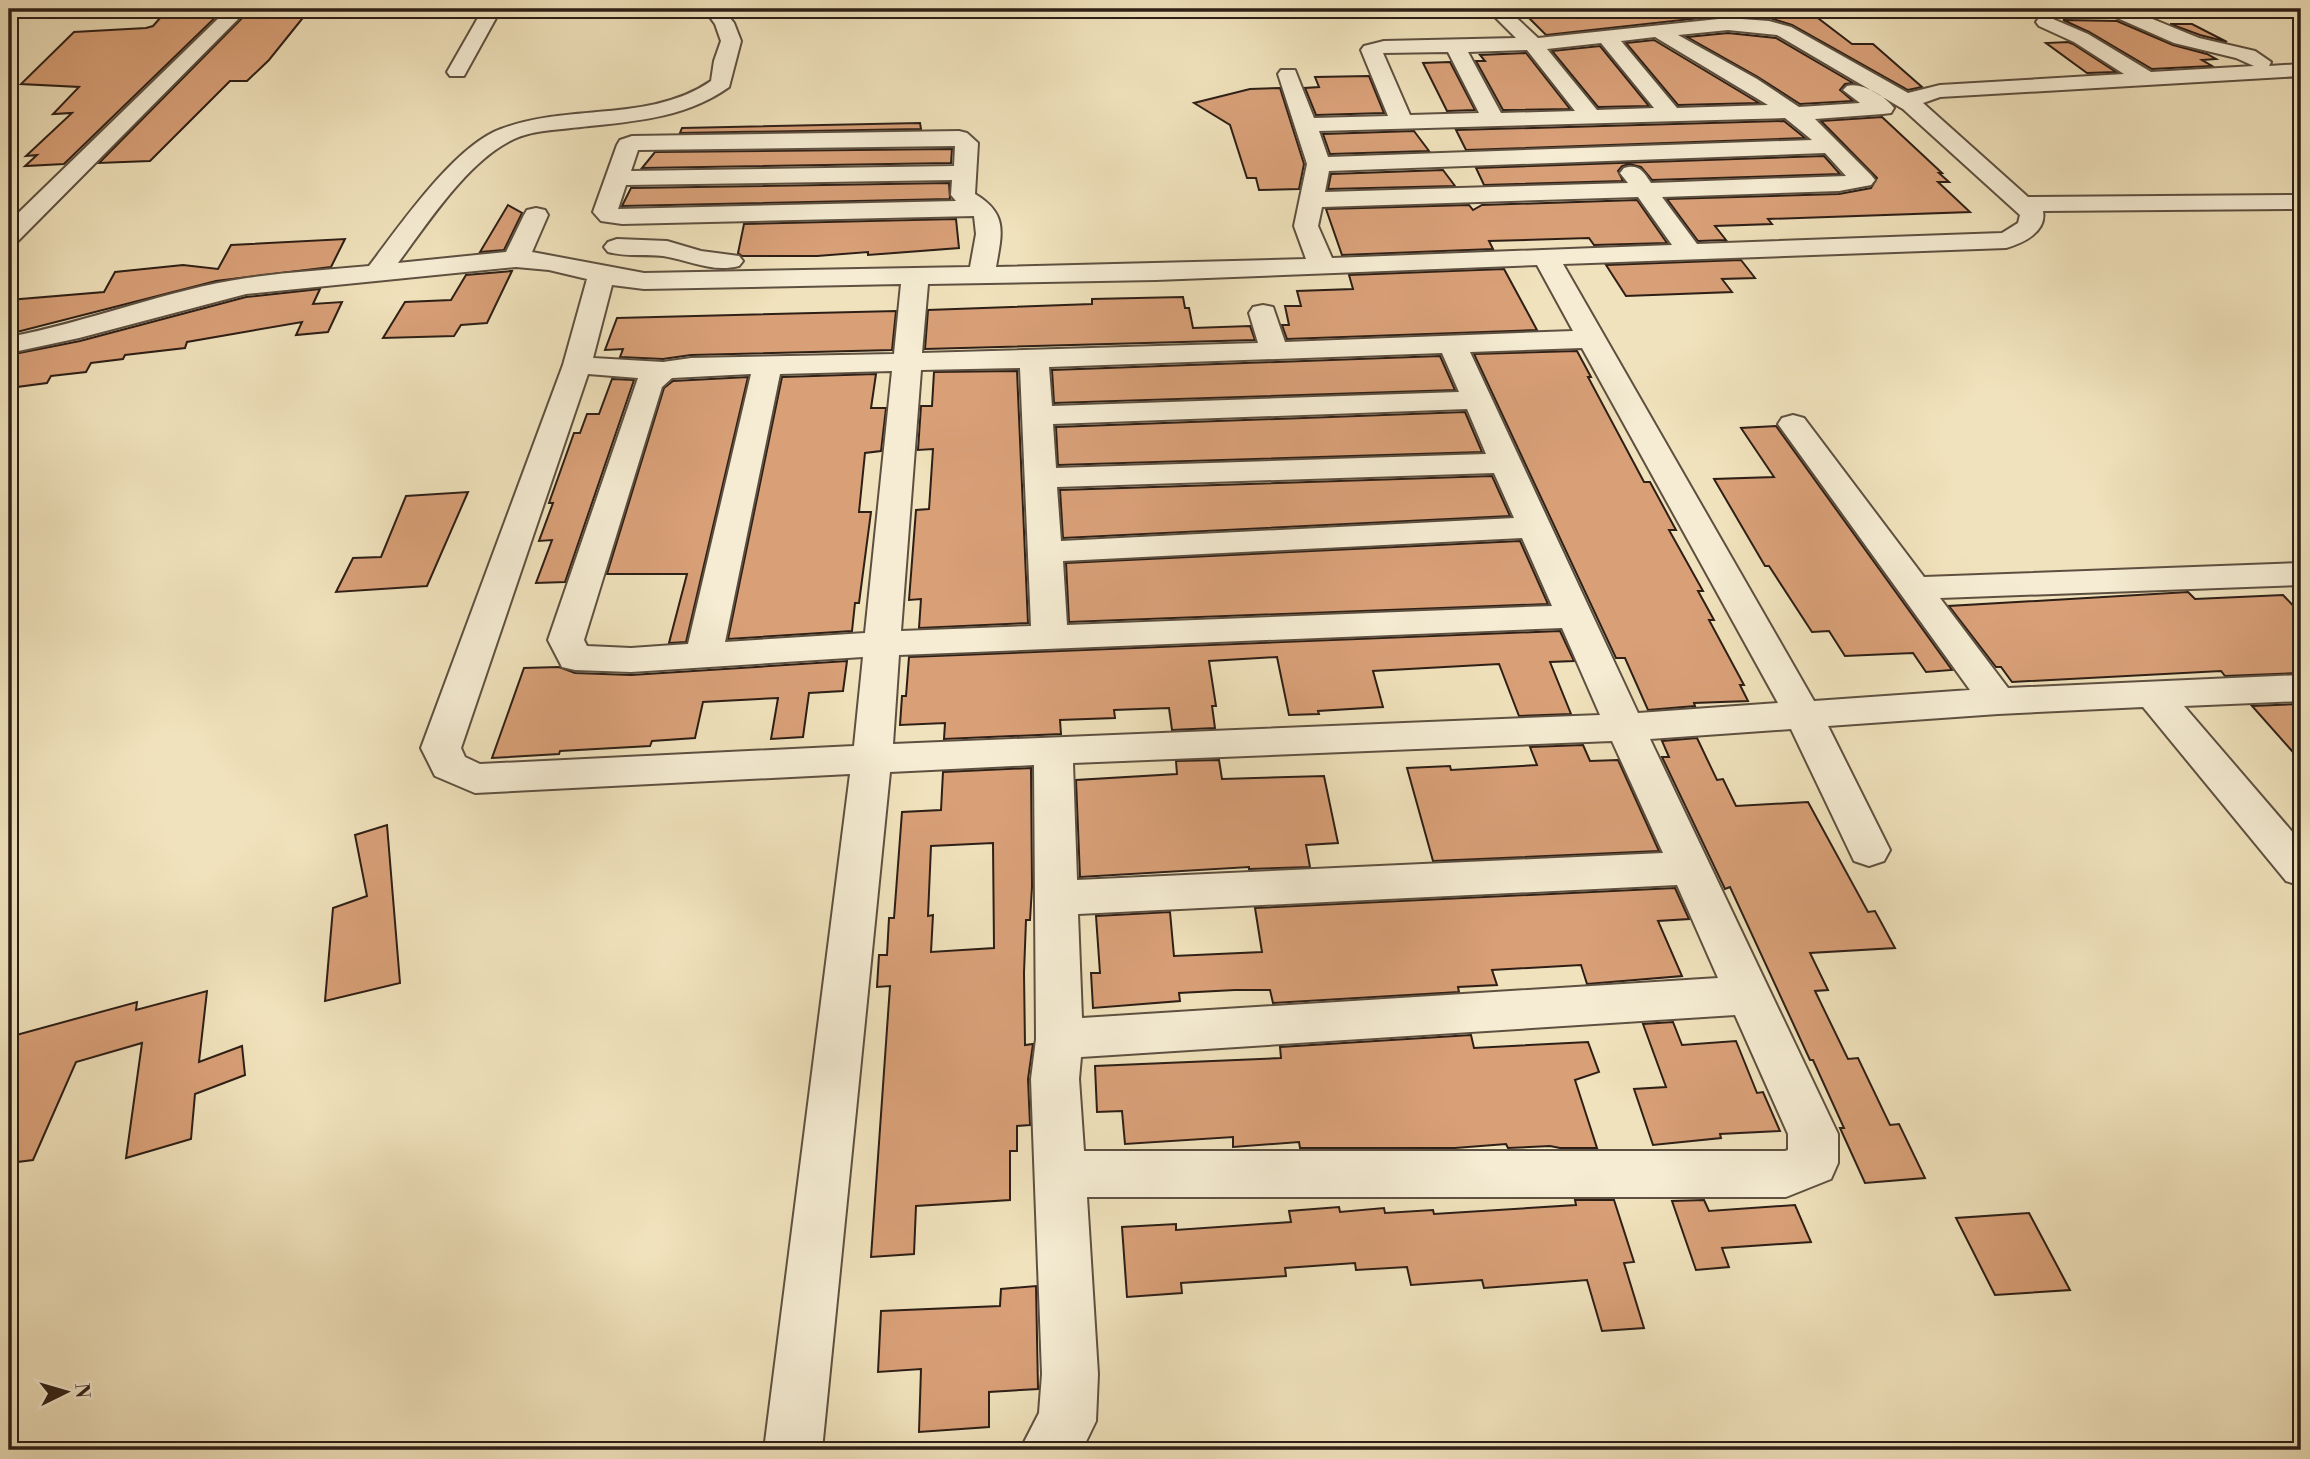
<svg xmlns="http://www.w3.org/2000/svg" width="2310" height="1459" font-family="'Libre Bodoni',serif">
	<rect width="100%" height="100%" fill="#f0e2bc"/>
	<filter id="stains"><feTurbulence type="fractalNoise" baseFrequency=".00286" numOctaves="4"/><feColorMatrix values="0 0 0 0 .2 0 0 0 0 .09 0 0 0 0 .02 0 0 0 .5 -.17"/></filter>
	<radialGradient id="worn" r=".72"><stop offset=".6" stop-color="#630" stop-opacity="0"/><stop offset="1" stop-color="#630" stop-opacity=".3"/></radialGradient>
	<g fill="#d9a078" stroke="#2d1f16" stroke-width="2" fill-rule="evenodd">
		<polygon points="168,9 224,9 64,164 25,166 37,155 26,156 72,113 53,114 79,87 21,84 74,32 146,28 153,26"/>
		<polygon points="251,9 301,9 296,14 306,14 269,60 247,81 230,81 150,161 99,163"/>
		<polygon points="1520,9 1806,9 1852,44 1873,44 1922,87 1908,90 1792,25 1770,18 1728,15 1546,35"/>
		<polygon points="2063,20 2117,21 2173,45 2207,54 2216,59 2202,60 2212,66 2152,69 2089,32"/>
		<polygon points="2170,24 2192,24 2227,42 2200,35"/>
		<polygon points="1728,33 1776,38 1853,83 1845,84 1840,90 1853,101 1800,104 1758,77 1687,37"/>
		<polygon points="1654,40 1759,103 1678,105 1626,43"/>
		<polygon points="2068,42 2073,44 2116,72 2087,73 2046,43"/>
		<polygon points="1600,46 1649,106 1598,107 1552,51"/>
		<polygon points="1526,53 1570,109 1503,110 1476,61 1485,61 1480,55"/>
		<polygon points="1450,62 1475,110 1447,111 1423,63"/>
		<polygon points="1369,76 1384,113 1316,115 1305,88 1319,87 1315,77"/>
		<polygon points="1280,88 1304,164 1299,189 1259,190 1256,178 1247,178 1230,125 1194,103 1250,89"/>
		<polygon points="1882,117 1942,173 1939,173 1949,182 1938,182 1970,212 1768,219 1772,224 1715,226 1726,240 1698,241 1667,199 1839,194 1871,188 1877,178 1821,121"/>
		<polygon points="1784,121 1805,138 1466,150 1456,130"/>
		<polygon points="920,123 921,129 680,133 682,128"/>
		<polygon points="1414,131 1429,151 1330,154 1323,134"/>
		<polygon points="952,149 951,163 642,168 655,152"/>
		<polygon points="1824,156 1840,174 1652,180 1641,167 1629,164 1622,166 1618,171 1623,181 1484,185 1476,168"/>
		<polygon points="1443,170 1455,186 1328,189 1331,174"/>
		<polygon points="949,183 950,199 622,206 631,188"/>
		<polygon points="1637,200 1667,243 1594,245 1589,238 1489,241 1493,249 1342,255 1326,209 1469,205 1473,210 1482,205"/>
		<polygon points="508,205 522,213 504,250 480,252"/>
		<polygon points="956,219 959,248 868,255 868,252 817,256 742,256 738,253 744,224"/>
		<polygon points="345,239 331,267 216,281 9,334 9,300 104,292 115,272 183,265 218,269 231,245"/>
		<polygon points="1741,260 1755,278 1722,279 1732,292 1626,296 1606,265"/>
		<polygon points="1504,269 1537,330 1287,339 1282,325 1289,325 1285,306 1301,306 1297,291 1353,289 1349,275"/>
		<polygon points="512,271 487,323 461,325 454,336 383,338 405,302 451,300 466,275"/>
		<polygon points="320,289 313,304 342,302 328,332 296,335 302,322 187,342 185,348 125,355 123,359 91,363 86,372 51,376 47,383 9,388 9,355 80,341 246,297"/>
		<polygon points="1183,297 1185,308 1189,308 1193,328 1250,326 1255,340 925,349 928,310 1092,304 1092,299"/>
		<polygon points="896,311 892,350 691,355 663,359 620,357 623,349 605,350 617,318"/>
		<polygon points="1577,351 1591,377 1588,377 1644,482 1650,482 1676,530 1669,530 1703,591 1698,591 1714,620 1709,620 1744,685 1740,685 1748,701 1694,703 1695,706 1648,710 1625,658 1616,658 1474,354"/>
		<polygon points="1440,356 1455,390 1054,403 1052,370"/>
		<polygon points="1017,371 1028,623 919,628 921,599 909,600 916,510 929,509 933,449 918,450 921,406 932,406 934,372"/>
		<polygon points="876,374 871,408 886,408 881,451 865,453 859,512 871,512 859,603 855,603 852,631 728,639 782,377"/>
		<polygon points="748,377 686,642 669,643 687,574 607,574 664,388 673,381"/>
		<polygon points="612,379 634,380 565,582 536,583 552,540 539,541 553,503 549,503 574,433 580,433 587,414 599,414"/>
		<polygon points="1465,412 1482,452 1058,465 1056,427"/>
		<polygon points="1776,426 1952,670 1926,672 1913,653 1845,656 1829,631 1812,632 1769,566 1765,566 1714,479 1774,477 1741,428"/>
		<polygon points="1492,476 1510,516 1063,538 1060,490"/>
		<polygon points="468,492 427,586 336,592 353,558 381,557 406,496"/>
		<polygon points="1520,541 1548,604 1069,622 1066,563"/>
		<polygon points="2188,592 2195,599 2283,595 2301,614 2301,673 2225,676 2221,671 2012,682 2001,667 1996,667 1949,606"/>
		<polygon points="1560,631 1574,661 1550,662 1571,714 1519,716 1499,664 1373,671 1383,707 1318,711 1319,714 1289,715 1277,657 1209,661 1216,706 1212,706 1215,728 1172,730 1169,708 1114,710 1115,718 1060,720 1061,734 944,739 945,723 900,725 902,696 906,696 909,657"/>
		<polygon points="847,661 843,691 809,693 803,737 771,739 778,698 703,702 695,738 652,741 650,746 560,751 559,754 492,758 524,668 559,667 575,673 631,675"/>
		<polygon points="2301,704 2301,761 2252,706"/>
		<polygon points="1697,738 1717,780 1723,779 1736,806 1808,802 1868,912 1875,911 1895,948 1810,953 1828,990 1815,991 1848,1059 1858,1058 1890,1125 1899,1124 1925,1178 1865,1183 1840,1128 1844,1128 1813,1060 1810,1060 1730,887 1725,889 1662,757 1669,757 1662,741"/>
		<polygon points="1583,745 1590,761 1618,760 1659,851 1433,861 1407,768 1450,766 1451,770 1537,765 1530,747"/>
		<polygon points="1219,760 1222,779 1324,776 1338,843 1306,845 1310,867 1249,869 1249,867 1080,877 1076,780 1177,774 1176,761"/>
		<path d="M1031 768 1032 887 1030 920H1026L1024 973 1025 1045 1033 1044 1028 1079 1030 1125 1017 1126V1151H1010V1200L916 1206 914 1254 871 1257 890 986 877 987 879 955H887L889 918H894L902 812 941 810 943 772ZM993 843 994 948 931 952 933 915 928 916 931 846Z"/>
		<polygon points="387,825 400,983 325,1001 333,908 367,896 355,835"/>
		<polygon points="1675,888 1689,919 1658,921 1682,976 1587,984 1581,965 1492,970 1497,985 1458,987 1459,992 1273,1003 1270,990 1235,990 1179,993 1180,1001 1093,1008 1091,973 1100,973 1096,916 1170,912 1174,956 1262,952 1255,908"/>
		<polygon points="207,991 199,1062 242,1046 245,1075 195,1094 191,1139 126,1158 142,1043 76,1062 33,1160 9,1163 9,1037 137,1002 136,1010"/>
		<polygon points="1673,1022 1682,1045 1736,1041 1757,1093 1763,1092 1780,1131 1720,1134 1721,1138 1653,1145 1634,1089 1666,1087 1643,1024"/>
		<polygon points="1471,1035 1474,1048 1588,1042 1599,1072 1575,1080 1597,1148 1560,1148 1550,1146 1508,1148 1506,1144 1455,1148 1300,1148 1299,1142 1233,1147 1233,1137 1125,1144 1122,1111 1097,1112 1095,1066 1281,1058 1280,1047"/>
		<polygon points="1575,1200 1614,1200 1634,1262 1624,1263 1644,1328 1602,1331 1587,1280 1484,1288 1482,1280 1411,1285 1407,1267 1356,1270 1355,1263 1285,1268 1286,1276 1181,1283 1182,1293 1127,1297 1122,1227 1176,1224 1176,1230 1291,1222 1289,1211 1339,1207 1340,1212 1384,1208 1385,1213 1433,1210 1434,1214 1576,1205"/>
		<polygon points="1704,1200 1709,1211 1795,1205 1811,1242 1722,1248 1729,1267 1696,1270 1672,1201"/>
		<polygon points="2029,1213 2070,1290 1995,1295 1956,1218"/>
		<polygon points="1036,1286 1038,1389 989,1392 989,1427 919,1432 921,1369 878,1372 881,1311 1000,1306 1001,1289"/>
	</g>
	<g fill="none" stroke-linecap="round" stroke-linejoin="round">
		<g stroke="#5e5040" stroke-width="4">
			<g id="minor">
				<polygon points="228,9 248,9 18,241 9,243 9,222"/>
				<polygon points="483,9 501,9 464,76 450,76 447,72"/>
				<path d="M704 9H723L734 23 741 41 729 87C683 120 626 122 571 128 553 130 531 131 514 139 468 160 427 224 398 263L506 252 524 215 527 210 536 208 545 210 548 215 532 252 644 273 970 267 976 234 974 216 622 224 601 221 593 212 617 145 620 140 632 136 959 131 967 133 978 143 975 194C1008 214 1002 232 996 267L1306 259 1294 226 1307 164 1278 74 1281 70H1295L1314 118 1388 116 1361 50 1364 46 1384 41 1516 38 1487 9H1507L1538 38 1728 18 1769 21 1791 27 1908 93 1940 85 2124 74 2074 42 2039 26 2036 22 2039 18 2046 16 2088 34 2151 72 2254 66 2236 58 2174 43 2106 13 2104 9H2128L2199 38 2255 51 2271 62 2269 66 2301 64V76L1940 97 1923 103 2028 197 2301 195V209L2043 211C2047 232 2023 243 2006 248L1563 264 1814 701 1970 690 1778 424 1782 418 1793 415 1804 418 1924 577 2301 563V585L1940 598 2008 688 2301 675V701L2184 706 2301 842V886L2286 881 2143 707 1998 714 1828 726 1890 850 1884 861 1869 866 1854 861 1791 729 1650 739 1838 1134V1163L1831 1179 1786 1197H1087L1098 1374 1096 1421 1082 1450H1020L1039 1413 1042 1374 1031 1079 1036 1039 1034 765 890 772 822 1450H764L850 774 475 793 435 776 421 748 563 365 587 279 549 270 516 267 246 294 79 338 9 353V337C89 322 166 290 247 278 287 272 328 270 369 266 399 227 454 146 501 129 569 103 650 123 711 81L714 61 721 41 715 24ZM1728 30 1777 35 1903 109 2020 215 2018 223 2002 233 1697 244 1662 197 1839 191 1871 185 1875 180 1871 175 1815 119 1883 114 1891 113 1894 108C1885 96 1862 82 1847 86L1843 90 1860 103 1799 107 1757 79 1678 35ZM1655 37 1768 105 1677 108 1621 41ZM1601 43 1654 108 1597 110 1547 49ZM1527 50 1575 111 1501 113 1468 52ZM1448 52 1479 113 1410 115 1383 53ZM1785 118 1812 140 1328 157 1319 131ZM955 146 954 166 631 171 638 150ZM1825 153 1846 176 1651 183C1643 171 1639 164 1624 168L1620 173 1628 183 1325 192 1329 171ZM952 180 951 195 956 201 618 209 626 185ZM1638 197 1672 245 1332 258 1318 226 1322 207ZM1537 265 1573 331 1285 342 1273 307 1263 305 1253 307 1249 313 1258 343 922 353 928 284 1156 280ZM901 284 894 354 691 358 663 362 593 358 612 285 644 289ZM1582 348 1778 703 1638 713 1470 352ZM1442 353 1459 392 1052 406 1049 367ZM1020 368 1031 626 901 631 921 370ZM892 371 865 633 725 642 780 374ZM588 374 638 378 548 640 562 667 575 670 631 672 863 657 854 746 480 764 465 757 461 748ZM751 374 688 644 631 648 587 646 584 640 662 387 672 378ZM1467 409 1486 454 1056 468 1053 424ZM1494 473 1514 518 1061 541 1057 487ZM1522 538 1552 606 1067 625 1063 561ZM1562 628 1600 715 893 744 899 655ZM1612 741 1663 853 1077 880 1073 763ZM1677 885 1718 978 1082 1018 1078 914ZM1735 1015 1788 1134V1150L1785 1151H1084L1079 1079 1081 1057Z"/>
				<path d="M617 239 667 241 701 251 739 256 743 261 739 266C712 273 689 260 663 256 645 254 626 257 608 252L604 247 608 242Z"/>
			</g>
		</g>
		<use href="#minor" fill="#f5ecd3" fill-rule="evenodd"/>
	</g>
	<rect width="2310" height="1459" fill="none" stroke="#f0e2bc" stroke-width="35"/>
	<rect x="10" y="10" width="2289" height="1438" fill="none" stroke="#2d1f16" stroke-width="3.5"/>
	<rect x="18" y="18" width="2275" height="1424" fill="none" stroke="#2d1f16" stroke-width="2"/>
	<g transform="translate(66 1392) rotate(85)" stroke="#f5ecd3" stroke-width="5" paint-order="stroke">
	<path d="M0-5L12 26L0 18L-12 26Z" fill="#2d1f16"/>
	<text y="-10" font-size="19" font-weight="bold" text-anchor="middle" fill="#2d1f16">N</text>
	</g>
	<rect width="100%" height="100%" filter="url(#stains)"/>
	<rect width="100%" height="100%" fill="url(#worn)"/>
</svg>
